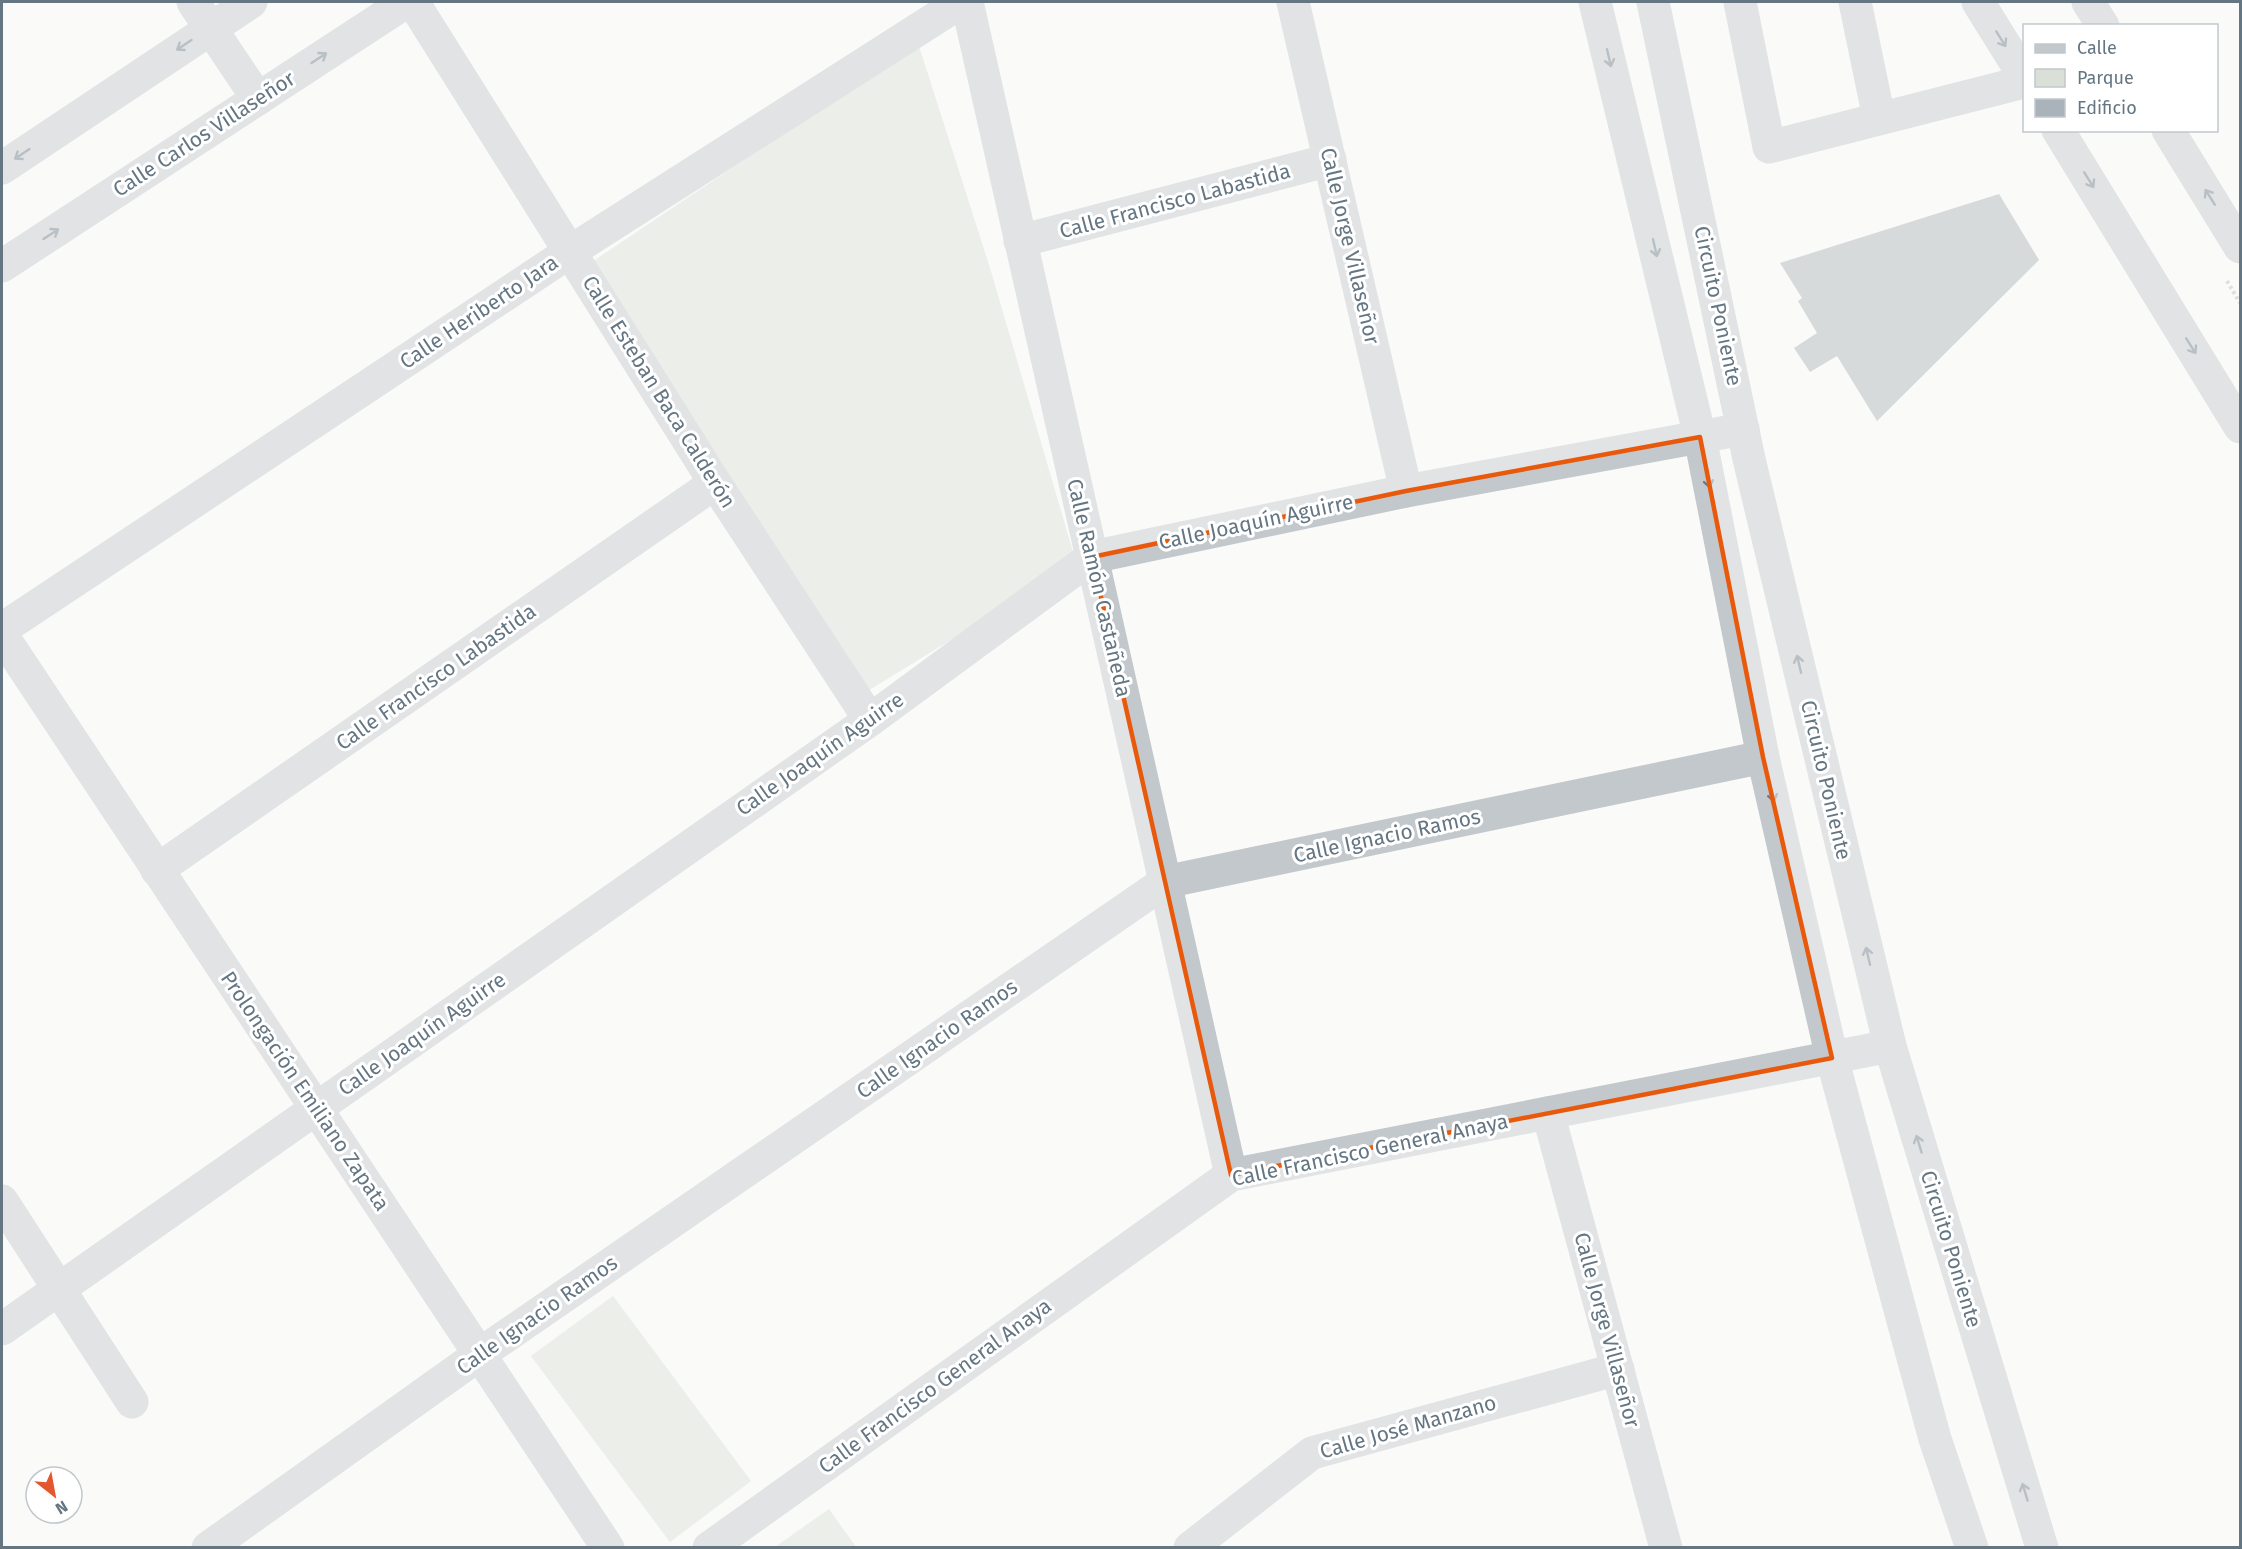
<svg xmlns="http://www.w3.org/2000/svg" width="2242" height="1549" font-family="'Fira Sans',sans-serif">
	<rect width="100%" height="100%" fill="#fafaf8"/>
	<g fill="#dadfd7">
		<polygon points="918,43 990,268 1078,569 985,619 861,695 586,266"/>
		<polygon points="613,1296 751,1481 670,1542 531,1356"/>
		<polygon points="829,1509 856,1547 775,1547"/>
	</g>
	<polygon fill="#aab3b9" points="1999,194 2039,260 1877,421 1837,356 1810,372 1794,348 1817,333 1798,301 1802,298 1780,263"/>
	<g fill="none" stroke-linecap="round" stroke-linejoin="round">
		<polyline stroke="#bbbfc2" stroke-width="4" stroke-dasharray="3 3" stroke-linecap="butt" points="2227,281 2240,303"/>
		<g stroke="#c3c8cc" stroke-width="33">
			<polyline points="193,2 258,99"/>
			<polyline points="413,2 715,483 870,720"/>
			<polyline points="967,2 1231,1175"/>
			<polyline points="1293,2 1406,491"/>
			<polyline points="1595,2 1700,437 1763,757 1832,1058 1935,1439 1972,1548"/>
			<polyline points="1653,2 1749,459 1890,1046 2042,1548"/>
			<polyline points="1740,2 1769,147 2024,82"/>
			<polyline points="1855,2 1879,118"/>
			<polyline points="1978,2 2024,76"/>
			<polyline points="2088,2 2103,26"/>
			<polyline points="2058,130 2240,427"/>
			<polyline points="2168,130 2240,247"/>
			<polyline points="2,168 251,2"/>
			<polyline points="1020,241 1330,160"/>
			<polyline points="2,266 406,2"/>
			<polyline points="2,629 571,251 961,2"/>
			<polyline points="2,635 608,1548"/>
			<polyline points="157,870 715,483"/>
			<polyline points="1548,1113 1666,1548"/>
			<polyline points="2,1201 132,1402"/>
			<polyline points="2,1329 870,720 1092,557 1406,491 1743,429"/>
			<polyline points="208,1548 480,1354 1165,882 1763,757"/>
			<polyline points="709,1548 1231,1175 1890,1046"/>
			<polyline points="1190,1548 1312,1453 1618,1369"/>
		</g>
	</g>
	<defs><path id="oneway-shaft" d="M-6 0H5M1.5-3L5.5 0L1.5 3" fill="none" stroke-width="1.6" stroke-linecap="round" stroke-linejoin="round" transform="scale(1.5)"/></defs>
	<g stroke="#6a7a87">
		<use href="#oneway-shaft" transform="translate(2001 39) rotate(58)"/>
		<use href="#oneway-shaft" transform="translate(184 45) rotate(146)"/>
		<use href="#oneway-shaft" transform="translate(319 58) rotate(-33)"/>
		<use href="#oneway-shaft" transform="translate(1609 58) rotate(77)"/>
		<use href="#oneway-shaft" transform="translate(22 154) rotate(146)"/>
		<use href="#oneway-shaft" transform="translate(2089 180) rotate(58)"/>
		<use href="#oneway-shaft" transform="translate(2210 197) rotate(-122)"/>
		<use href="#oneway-shaft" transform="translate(51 234) rotate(-33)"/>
		<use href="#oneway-shaft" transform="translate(1655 248) rotate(77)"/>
		<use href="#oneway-shaft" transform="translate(2191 346) rotate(58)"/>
		<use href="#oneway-shaft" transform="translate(1708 479) rotate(79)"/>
		<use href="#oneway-shaft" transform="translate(1799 664) rotate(-103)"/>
		<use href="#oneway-shaft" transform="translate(1772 793) rotate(77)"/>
		<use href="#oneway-shaft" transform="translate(1868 956) rotate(-103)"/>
		<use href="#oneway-shaft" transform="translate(1919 1144) rotate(-107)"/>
		<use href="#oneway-shaft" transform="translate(2025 1492) rotate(-107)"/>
	</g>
	<path d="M0 0H2242V1549H0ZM1700 437 1763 757 1832 1058 1231 1175 1092 557 1406 491Z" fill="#fafaf8" fill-opacity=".55" fill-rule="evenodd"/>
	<path fill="none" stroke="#e8590c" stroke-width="4.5" stroke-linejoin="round" d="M1700 437 1763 757 1832 1058 1231 1175 1092 557 1406 491Z"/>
	<g text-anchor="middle" stroke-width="6" stroke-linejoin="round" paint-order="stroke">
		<g font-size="21" fill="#657683" stroke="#fff">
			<text transform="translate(204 134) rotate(-33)" y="7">Calle Carlos Villaseñor</text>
			<text transform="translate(1175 201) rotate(-15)" y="7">Calle Francisco Labastida</text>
			<text transform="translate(1350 246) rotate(77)" y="7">Calle Jorge Villaseñor</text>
			<text transform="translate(1718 306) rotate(78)" y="7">Circuito Poniente</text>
			<text transform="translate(479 312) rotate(-34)" y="7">Calle Heriberto Jara</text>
			<text transform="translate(659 392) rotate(58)" y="7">Calle Esteban Baca Calderón</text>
			<text transform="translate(1256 522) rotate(-12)" y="7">Calle Joaquín Aguirre</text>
			<text transform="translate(1099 588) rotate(77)" y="7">Calle Ramón Castañeda</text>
			<text transform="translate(436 677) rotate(-35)" y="7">Calle Francisco Labastida</text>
			<text transform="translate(820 754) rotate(-35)" y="7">Calle Joaquín Aguirre</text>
			<text transform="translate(1826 780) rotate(77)" y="7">Circuito Poniente</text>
			<text transform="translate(1387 836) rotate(-12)" y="7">Calle Ignacio Ramos</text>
			<text transform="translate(422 1034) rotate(-35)" y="7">Calle Joaquín Aguirre</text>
			<text transform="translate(937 1039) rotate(-35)" y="7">Calle Ignacio Ramos</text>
			<text transform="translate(305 1091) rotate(56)" y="7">Prolongación Emiliano Zapata</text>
			<text transform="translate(1370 1150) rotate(-12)" y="7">Calle Francisco General Anaya</text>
			<text transform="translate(1951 1249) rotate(73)" y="7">Circuito Poniente</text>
			<text transform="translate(537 1315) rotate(-35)" y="7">Calle Ignacio Ramos</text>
			<text transform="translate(1607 1330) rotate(75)" y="7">Calle Jorge Villaseñor</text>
			<text transform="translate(935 1386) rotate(-36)" y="7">Calle Francisco General Anaya</text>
			<text transform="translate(1408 1427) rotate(-16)" y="7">Calle José Manzano</text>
		</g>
	</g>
	<rect width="2242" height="1549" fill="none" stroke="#657683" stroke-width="6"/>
	<rect x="2023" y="24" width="195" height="108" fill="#ffffff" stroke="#c1c8cd" stroke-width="1.5"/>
	<rect x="2035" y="44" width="30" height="9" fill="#c3c8cc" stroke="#c1c8cd" stroke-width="1.5"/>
	<text x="2077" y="54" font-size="18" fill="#657683">Calle</text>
	<rect x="2035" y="69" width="30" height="18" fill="#dadfd7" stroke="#c1c8cd" stroke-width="1.5"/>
	<text x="2077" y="84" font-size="18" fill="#657683">Parque</text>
	<rect x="2035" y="99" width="30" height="18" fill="#aab3b9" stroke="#c1c8cd" stroke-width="1.5"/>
	<text x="2077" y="114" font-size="18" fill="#657683">Edificio</text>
	<g transform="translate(54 1495) rotate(149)"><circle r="28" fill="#ffffff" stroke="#c1c8cd" stroke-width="1.5"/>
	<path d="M0-4.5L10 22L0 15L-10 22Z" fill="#e4572e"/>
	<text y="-9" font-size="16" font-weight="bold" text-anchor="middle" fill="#657683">N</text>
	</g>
</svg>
